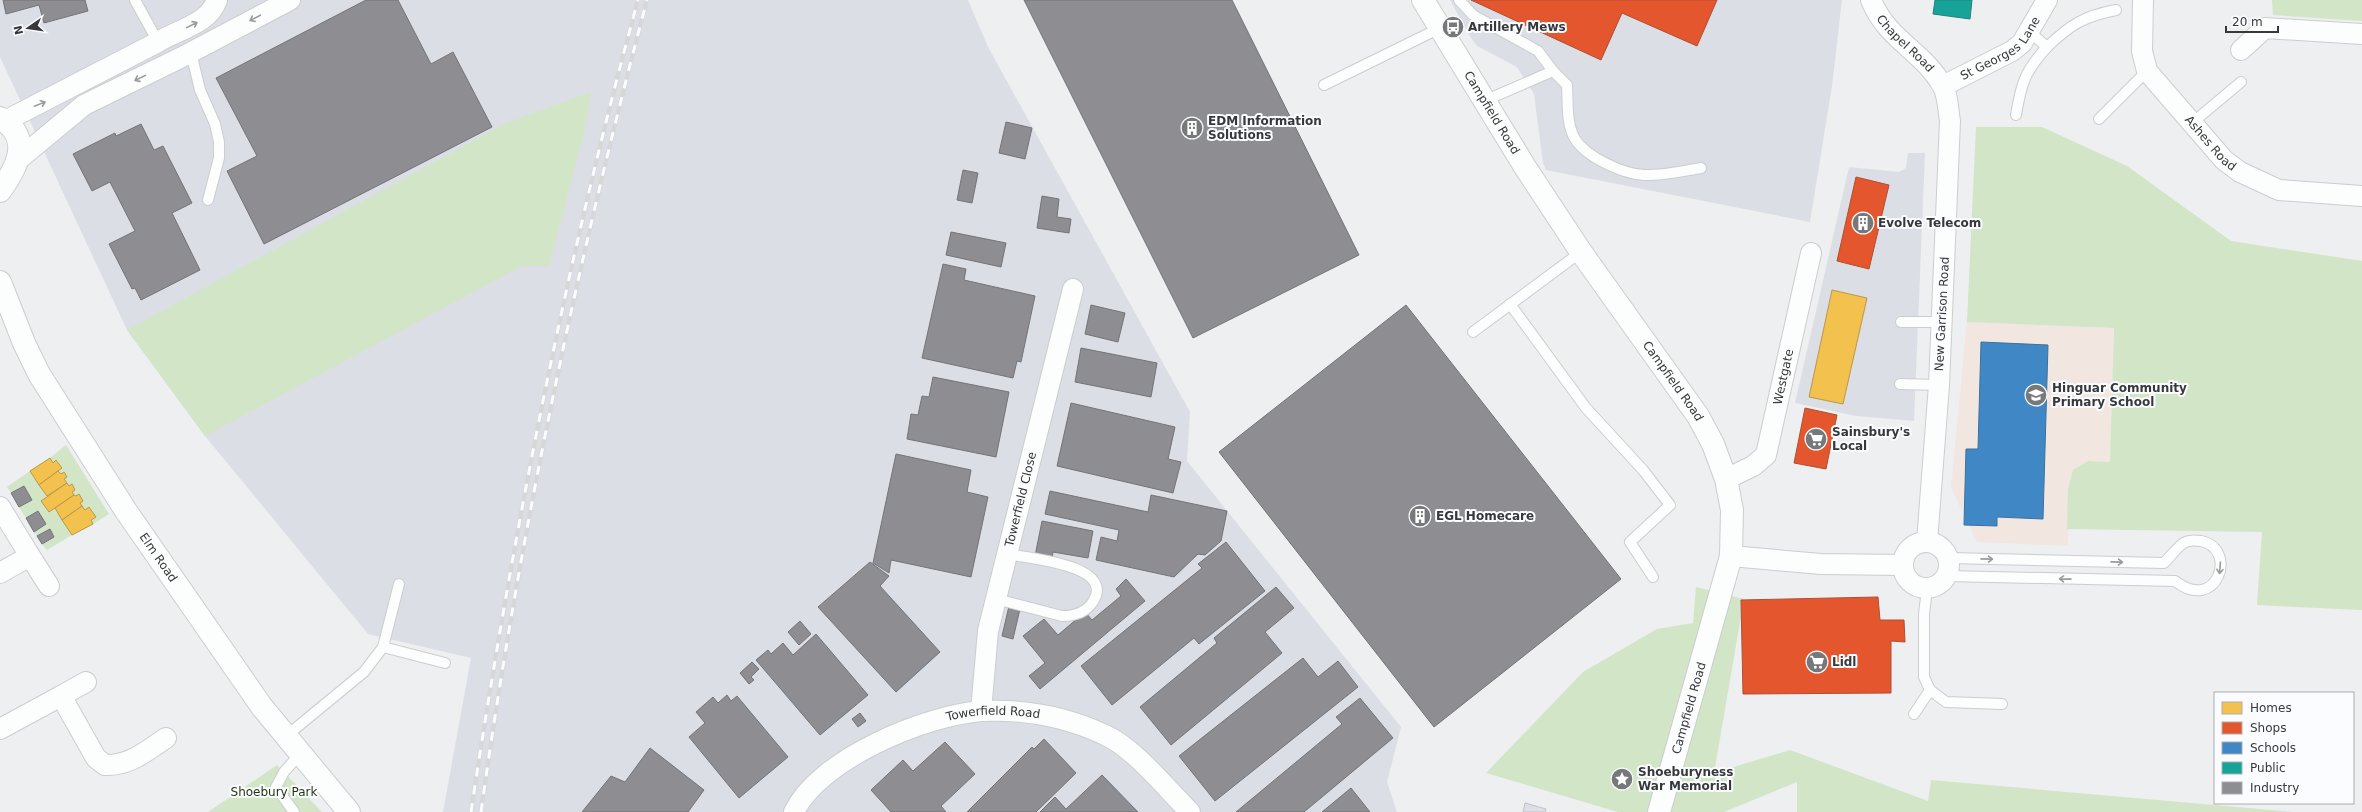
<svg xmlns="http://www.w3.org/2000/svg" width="2362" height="812" font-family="'DejaVu Sans',sans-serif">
	<rect width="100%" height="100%" fill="#edeff1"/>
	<g fill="#dbdfe5">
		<polygon points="0,0 968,0 988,47 1190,412 1187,461 1401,727 1387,782 1397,812 443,812 471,658 368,634 205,436 127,330 0,57"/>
		<polygon points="1450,0 1842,0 1832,86 1810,222 1546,170 1543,163 1534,94 1517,67 1477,46 1469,35"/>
		<polygon points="1908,153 1925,153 1914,421 1856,416 1795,403 1849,167 1899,172 1906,168"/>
	</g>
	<polygon fill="#f1e7e0" points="1967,322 2114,328 2110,462 2088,461 2068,489 2068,546 1977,542 1951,488"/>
	<g fill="#d2e5c7">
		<polygon points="2272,0 2362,0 2362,21 2273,15"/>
		<polygon points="591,92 583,137 549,266 522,266 205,436 127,330 506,123"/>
		<polygon points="1976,127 2042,127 2127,166 2231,241 2362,261 2362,610 2257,605 2262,532 2067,529 2068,489 2073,470 2088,461 2110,462 2114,328 1967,322"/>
		<polygon points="66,445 109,514 93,524 91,520 96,517 89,507 85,510 80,503 83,501 79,495 76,496 72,492 75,490 72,484 69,486 64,479 67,477 64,472 61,474 58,471 62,468 57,460 53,463 50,458"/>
		<polygon points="30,471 47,496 41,501 49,512 55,508 72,535 47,550 42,544 54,537 50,529 37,536 34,532 46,524 38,511 26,518 19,507 32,500 24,486 11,493 7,487"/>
		<polygon points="1696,587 1744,599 1714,773 1790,750 1928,801 1931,780 2293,812 1797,812 1797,782 1724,812 1618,812 1486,773 1583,672 1657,629 1693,623"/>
		<polygon points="277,765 322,812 208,812"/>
	</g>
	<g fill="#f2c14e" stroke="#ba9848">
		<polygon points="1832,290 1867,298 1843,404 1809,397"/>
		<polygon points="50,458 53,463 56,460 62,468 39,485 30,471"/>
		<polygon points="58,471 61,474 64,472 67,477 64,479 67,483 47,496 39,485"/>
		<polygon points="67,483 69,486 72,484 75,490 72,492 74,495 49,512 41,501"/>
		<polygon points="79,494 83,501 80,503 82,506 62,520 55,508 74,495 76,496"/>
		<polygon points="82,506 85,510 89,507 96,517 91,520 93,524 72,535 62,520"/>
	</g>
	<g fill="#e4572e" stroke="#b04e32">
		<polygon points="1471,0 1717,0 1697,46 1622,13 1601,60"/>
		<polygon points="1856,177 1889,185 1869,269 1837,261"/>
		<polygon points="1805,408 1837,415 1826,469 1794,463"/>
		<polygon points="1878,597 1880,620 1904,620 1905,642 1891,641 1891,693 1743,694 1741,600"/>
	</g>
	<polygon fill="#3f88c5" stroke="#3d709b" points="1981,342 2048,345 2043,519 1997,517 1997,526 1964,525 1966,449 1978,449"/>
	<polygon fill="#17a398" stroke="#21837c" points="1935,0 1972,0 1970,19 1933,14"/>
	<g fill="#8d8d92" stroke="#737478">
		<polygon points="3,0 85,0 88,11 44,23 39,5 6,14"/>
		<polygon points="366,0 398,0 431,64 453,52 492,127 264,244 227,171 257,156 216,78"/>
		<polygon points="1024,0 1232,0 1359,255 1193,338"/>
		<polygon points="1006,122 1032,128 1025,159 999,153"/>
		<polygon points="141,124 154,150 163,146 192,203 172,213 200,270 141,300 135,288 132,289 109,244 135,231 110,182 92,191 73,154 115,133 116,136"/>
		<polygon points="963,170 978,173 972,203 957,200"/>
		<polygon points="1042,196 1059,199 1057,217 1071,219 1069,233 1037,228"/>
		<polygon points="951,232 1006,243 1001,267 946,255"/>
		<polygon points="943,264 966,269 964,280 1035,296 1021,362 1017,361 1013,378 922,358"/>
		<polygon points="1091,305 1125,313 1118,342 1085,334"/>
		<polygon points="1406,305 1621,579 1434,727 1219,452"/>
		<polygon points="1081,348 1157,363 1151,397 1075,382"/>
		<polygon points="933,377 1009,392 996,457 907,439 911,414 918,415 922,396 929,397"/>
		<polygon points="1071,403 1175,427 1168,459 1181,462 1173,493 1057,466"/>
		<polygon points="896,454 971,470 967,492 988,497 971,577 891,560 889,573 873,563"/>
		<polygon points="24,486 32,500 19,507 11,493"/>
		<polygon points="1050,491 1148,512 1151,495 1227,511 1221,541 1205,555 1198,554 1174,577 1096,560 1101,537 1117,541 1119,530 1045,514"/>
		<polygon points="38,511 46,524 34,532 26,518"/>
		<polygon points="1042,521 1093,531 1088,558 1053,552 1052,559 1035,556"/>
		<polygon points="50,529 54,537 42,544 37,536"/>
		<polygon points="1226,542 1265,591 1199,644 1194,638 1112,705 1081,666 1202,568 1198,564"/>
		<polygon points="870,562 889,576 880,586 940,652 896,692 818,607"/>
		<polygon points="1126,579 1145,601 1040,689 1029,676 1045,663 1023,636 1044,619 1058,635 1085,612 1092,620 1121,596 1116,589"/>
		<polygon points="1276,587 1294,608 1265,632 1282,653 1171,745 1140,707 1217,643 1214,638"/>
		<polygon points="1009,606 1020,609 1013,639 1002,636"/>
		<polygon points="800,621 811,634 799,645 788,632"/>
		<polygon points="816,634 868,695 820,735 756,660 768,650 771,654 783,643 793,655"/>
		<polygon points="1303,658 1318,677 1338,661 1358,687 1215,801 1179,756"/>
		<polygon points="752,662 759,669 751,677 754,680 749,684 740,673"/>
		<polygon points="727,695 731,701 737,696 788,757 739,798 689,737 705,723 696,712 713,697 718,703"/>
		<polygon points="1360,698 1393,738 1304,812 1236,812 1342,724 1336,717"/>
		<polygon points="860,713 866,721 858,727 852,719"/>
		<polygon points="1044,739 1076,773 1036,812 967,812 1032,747 1034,749"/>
		<polygon points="945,742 975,774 941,806 946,812 891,812 871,790 903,760 913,771"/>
		<polygon points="650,748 704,790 688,812 582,812 611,776 625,782"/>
		<polygon points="1102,775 1138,812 1040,812 1055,797 1066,809"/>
		<polygon points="1351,788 1370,812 1322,812"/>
	</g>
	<polygon fill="#deddea" stroke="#c0c1c3" points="1525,803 1546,809 1545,812 1523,812"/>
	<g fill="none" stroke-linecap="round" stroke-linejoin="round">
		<g stroke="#cbcdcf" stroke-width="12">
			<g id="service">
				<polyline points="135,0 158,42"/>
				<polyline points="1459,0 1473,15 1538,51 1553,71"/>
				<path d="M2047 47C2070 25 2084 16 2116 10"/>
				<polyline points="191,53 200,90 215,124 219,142 219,158 208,200"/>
				<polyline points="1324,85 1440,28"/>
				<path d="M1484 101 1553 71 1567 85C1568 102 1566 124 1575 139 1586 157 1623 174 1644 175 1663 176 1683 171 1701 168"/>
				<path d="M2016 115C2021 84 2025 71 2047 47L2030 32"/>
				<polyline points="2099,119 2147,71"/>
				<polyline points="2192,123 2241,82"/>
				<polyline points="1510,304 1586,408 1643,470 1670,505 1630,542 1653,577"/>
				<polyline points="1901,322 1942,322"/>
				<polyline points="1473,332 1581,252"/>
				<polyline points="1900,384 1939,385"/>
				<path d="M1947 576 2175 581C2217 614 2239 549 2201 541 2195 540 2186 540 2181 545 2175 550 2170 557 2164 563L1948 558"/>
				<polyline points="1927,589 1924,614 1924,677 1930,690 1946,702 2002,704"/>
				<path d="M996 599 1062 616C1073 616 1085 613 1092 603 1119 565 1027 558 1006 554"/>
				<polyline points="383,647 399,584"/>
				<polyline points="1914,714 1930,690"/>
				<polyline points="285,737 364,672 383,647 445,663"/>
				<polyline points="294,812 276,787 284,772 300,754"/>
			</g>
		</g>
		<g stroke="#cbcdcf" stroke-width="22">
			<g id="minor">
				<path id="s1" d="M1871 0C1887 40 1923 51 1942 85 1948 94 1948 110 1950 121L1939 385 1927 542"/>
				<path id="s2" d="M2143 0 2142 51 2147 71 2224 160 2240 172 2279 190 2362 196"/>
				<polyline points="2241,50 2265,28 2362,34"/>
				<path id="s3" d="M1943 86 2012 51 2022 43 2047 0"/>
				<path d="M5 121 158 42C177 30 209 24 217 0"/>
				<polyline points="19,159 84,105 182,57 290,0"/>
				<path id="s4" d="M1726 479 1753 466 1766 455 1811 253"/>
				<polyline points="0,507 30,556 0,573"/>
				<circle cx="1926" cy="565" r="23"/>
				<polyline points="30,556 49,586"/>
				<polyline points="1731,556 1821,564 1903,565"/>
				<polyline points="61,696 86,682"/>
				<path id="s5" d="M981 711 988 631 1073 289"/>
				<path d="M0 729 61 696 96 758 105 765C130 766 146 751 166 738"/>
				<path id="s6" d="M794 812C819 759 926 715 982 711 1025 709 1067 717 1105 735 1133 747 1168 790 1190 812"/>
			</g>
		</g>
		<g stroke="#cbcdcf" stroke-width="24">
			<g id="tertiary">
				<path id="s7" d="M1423 0 1525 167 1581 252 1698 416 1713 444 1726 479 1732 510 1731 556 1659 812"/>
				<path d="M0 118C34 138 16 169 0 191"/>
				<path id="s8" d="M0 282 24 343 39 374 126 511 262 707 349 812"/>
			</g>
		</g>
		<use href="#service" stroke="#fcfdfd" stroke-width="10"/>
		<use href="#minor" stroke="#fcfdfd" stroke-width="20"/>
		<use href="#tertiary" stroke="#fcfdfd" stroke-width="22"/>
		<g stroke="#d7d7d8" stroke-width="4.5">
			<g id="rail">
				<path d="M471 812C512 539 565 266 638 0"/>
				<path d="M481 812C519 538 576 267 647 0"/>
			</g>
		</g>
		<use href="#rail" stroke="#fafcff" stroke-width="3" stroke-dasharray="9" stroke-linecap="butt"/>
	</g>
	<defs><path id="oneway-shaft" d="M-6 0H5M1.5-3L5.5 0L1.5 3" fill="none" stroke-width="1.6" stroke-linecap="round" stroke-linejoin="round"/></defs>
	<g stroke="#9a9a9c">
		<use href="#oneway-shaft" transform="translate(255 18) rotate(152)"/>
		<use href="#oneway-shaft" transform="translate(192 25) rotate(-26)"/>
		<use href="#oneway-shaft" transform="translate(140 78) rotate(154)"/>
		<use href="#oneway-shaft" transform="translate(40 104) rotate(-22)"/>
		<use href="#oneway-shaft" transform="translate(1987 559) rotate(1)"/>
		<use href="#oneway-shaft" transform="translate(2117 562) rotate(1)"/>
		<use href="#oneway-shaft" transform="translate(2220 568) rotate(94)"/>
		<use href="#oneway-shaft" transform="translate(2065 579) rotate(-179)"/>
	</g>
	<defs>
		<g id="bus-disc" transform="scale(1.15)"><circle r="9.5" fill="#77787a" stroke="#fafcff"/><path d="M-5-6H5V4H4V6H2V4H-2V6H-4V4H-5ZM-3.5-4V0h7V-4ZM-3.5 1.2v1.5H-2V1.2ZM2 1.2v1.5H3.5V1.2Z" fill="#fff"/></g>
		<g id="building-disc" transform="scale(1.15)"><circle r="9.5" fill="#77787a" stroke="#fafcff"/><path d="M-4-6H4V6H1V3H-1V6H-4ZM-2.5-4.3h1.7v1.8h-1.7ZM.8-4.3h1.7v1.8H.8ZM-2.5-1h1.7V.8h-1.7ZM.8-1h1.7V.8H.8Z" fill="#fff"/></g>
		<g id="school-disc" transform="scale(1.15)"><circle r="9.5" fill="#77787a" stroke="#fafcff"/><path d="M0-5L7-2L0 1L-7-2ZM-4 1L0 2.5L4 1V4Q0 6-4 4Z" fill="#fff"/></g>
		<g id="supermarket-disc" transform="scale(1.15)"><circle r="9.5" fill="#77787a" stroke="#fafcff"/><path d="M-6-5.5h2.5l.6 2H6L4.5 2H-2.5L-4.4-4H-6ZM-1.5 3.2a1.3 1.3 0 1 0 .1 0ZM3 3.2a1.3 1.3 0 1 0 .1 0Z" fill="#fff"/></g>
		<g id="sight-disc" transform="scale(1.15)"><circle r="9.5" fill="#77787a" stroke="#fafcff"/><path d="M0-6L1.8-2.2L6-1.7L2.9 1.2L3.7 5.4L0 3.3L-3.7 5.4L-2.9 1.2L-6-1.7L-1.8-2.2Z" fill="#fff"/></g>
	</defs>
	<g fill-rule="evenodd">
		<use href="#bus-disc" x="1453" y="27"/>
		<use href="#building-disc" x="1192" y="128"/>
		<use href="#building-disc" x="1863" y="223"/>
		<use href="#school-disc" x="2036" y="395"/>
		<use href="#supermarket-disc" x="1816" y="439"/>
		<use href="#building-disc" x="1420" y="516"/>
		<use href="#supermarket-disc" x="1817" y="662"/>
		<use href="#sight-disc" x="1622" y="779"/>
	</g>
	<g text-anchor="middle" stroke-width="4" stroke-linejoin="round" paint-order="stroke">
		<g font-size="12" font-weight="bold" fill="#37383a" stroke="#fafcff" text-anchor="start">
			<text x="1468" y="31">Artillery Mews</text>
			<text x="1208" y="125">EDM Information<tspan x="1208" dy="14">Solutions</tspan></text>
			<text x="1878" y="227">Evolve Telecom</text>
			<text x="2052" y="392">Hinguar Community<tspan x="2052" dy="14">Primary School</tspan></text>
			<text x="1832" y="436">Sainsbury's<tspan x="1832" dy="14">Local</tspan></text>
			<text x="1436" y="520">EGL Homecare</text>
			<text x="1832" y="666">Lidl</text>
			<text x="1638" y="776">Shoeburyness<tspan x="1638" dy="14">War Memorial</tspan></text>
		</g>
		<g font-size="12" fill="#37383a" stroke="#fafcff">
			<text dy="4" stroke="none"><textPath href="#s1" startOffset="56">Chapel Road</textPath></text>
			<text dy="4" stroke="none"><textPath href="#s3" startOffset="70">St Georges Lane</textPath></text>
			<text dy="4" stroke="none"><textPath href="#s7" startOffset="132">Campfield Road</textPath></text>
			<text dy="4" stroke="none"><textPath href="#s2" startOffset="168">Ashes Road</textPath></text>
			<text transform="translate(1942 314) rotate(-87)" y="4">New Garrison Road</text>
			<text dy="4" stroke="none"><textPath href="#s4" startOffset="127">Westgate</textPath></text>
			<text dy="4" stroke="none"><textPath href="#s7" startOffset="456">Campfield Road</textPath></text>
			<text dy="4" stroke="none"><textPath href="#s5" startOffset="216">Towerfield Close</textPath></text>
			<text dy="4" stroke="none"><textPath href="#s8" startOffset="319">Elm Road</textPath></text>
			<text transform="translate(1689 708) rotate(-74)" y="4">Campfield Road</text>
			<text dy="4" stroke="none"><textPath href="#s6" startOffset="231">Towerfield Road</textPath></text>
		</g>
		<g font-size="12" fill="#1f340b" stroke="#fafcff">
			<text x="274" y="796">Shoebury Park</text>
		</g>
	</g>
	<rect x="2214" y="692" width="140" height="112" fill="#fafcff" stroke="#acaeb0"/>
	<rect x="2222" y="702" width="20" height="12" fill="#f2c14e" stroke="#acaeb0"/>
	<text x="2250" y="712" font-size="12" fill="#37383a">Homes</text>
	<rect x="2222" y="722" width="20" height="12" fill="#e4572e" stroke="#acaeb0"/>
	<text x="2250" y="732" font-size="12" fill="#37383a">Shops</text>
	<rect x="2222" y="742" width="20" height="12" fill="#3f88c5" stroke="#acaeb0"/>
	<text x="2250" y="752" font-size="12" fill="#37383a">Schools</text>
	<rect x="2222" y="762" width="20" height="12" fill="#17a398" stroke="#acaeb0"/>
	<text x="2250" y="772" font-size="12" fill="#37383a">Public</text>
	<rect x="2222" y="782" width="20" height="12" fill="#8d8d92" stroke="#acaeb0"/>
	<text x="2250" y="792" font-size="12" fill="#37383a">Industry</text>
	<g transform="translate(28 28) rotate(257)" stroke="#fafcff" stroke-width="3" paint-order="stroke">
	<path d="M0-3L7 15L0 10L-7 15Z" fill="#37383a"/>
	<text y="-6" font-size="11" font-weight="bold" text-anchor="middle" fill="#37383a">N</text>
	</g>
	<path d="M2226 26v6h52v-6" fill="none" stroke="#37383a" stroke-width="2"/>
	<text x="2232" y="26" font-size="12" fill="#37383a" stroke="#fafcff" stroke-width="3" paint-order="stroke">20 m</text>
</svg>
